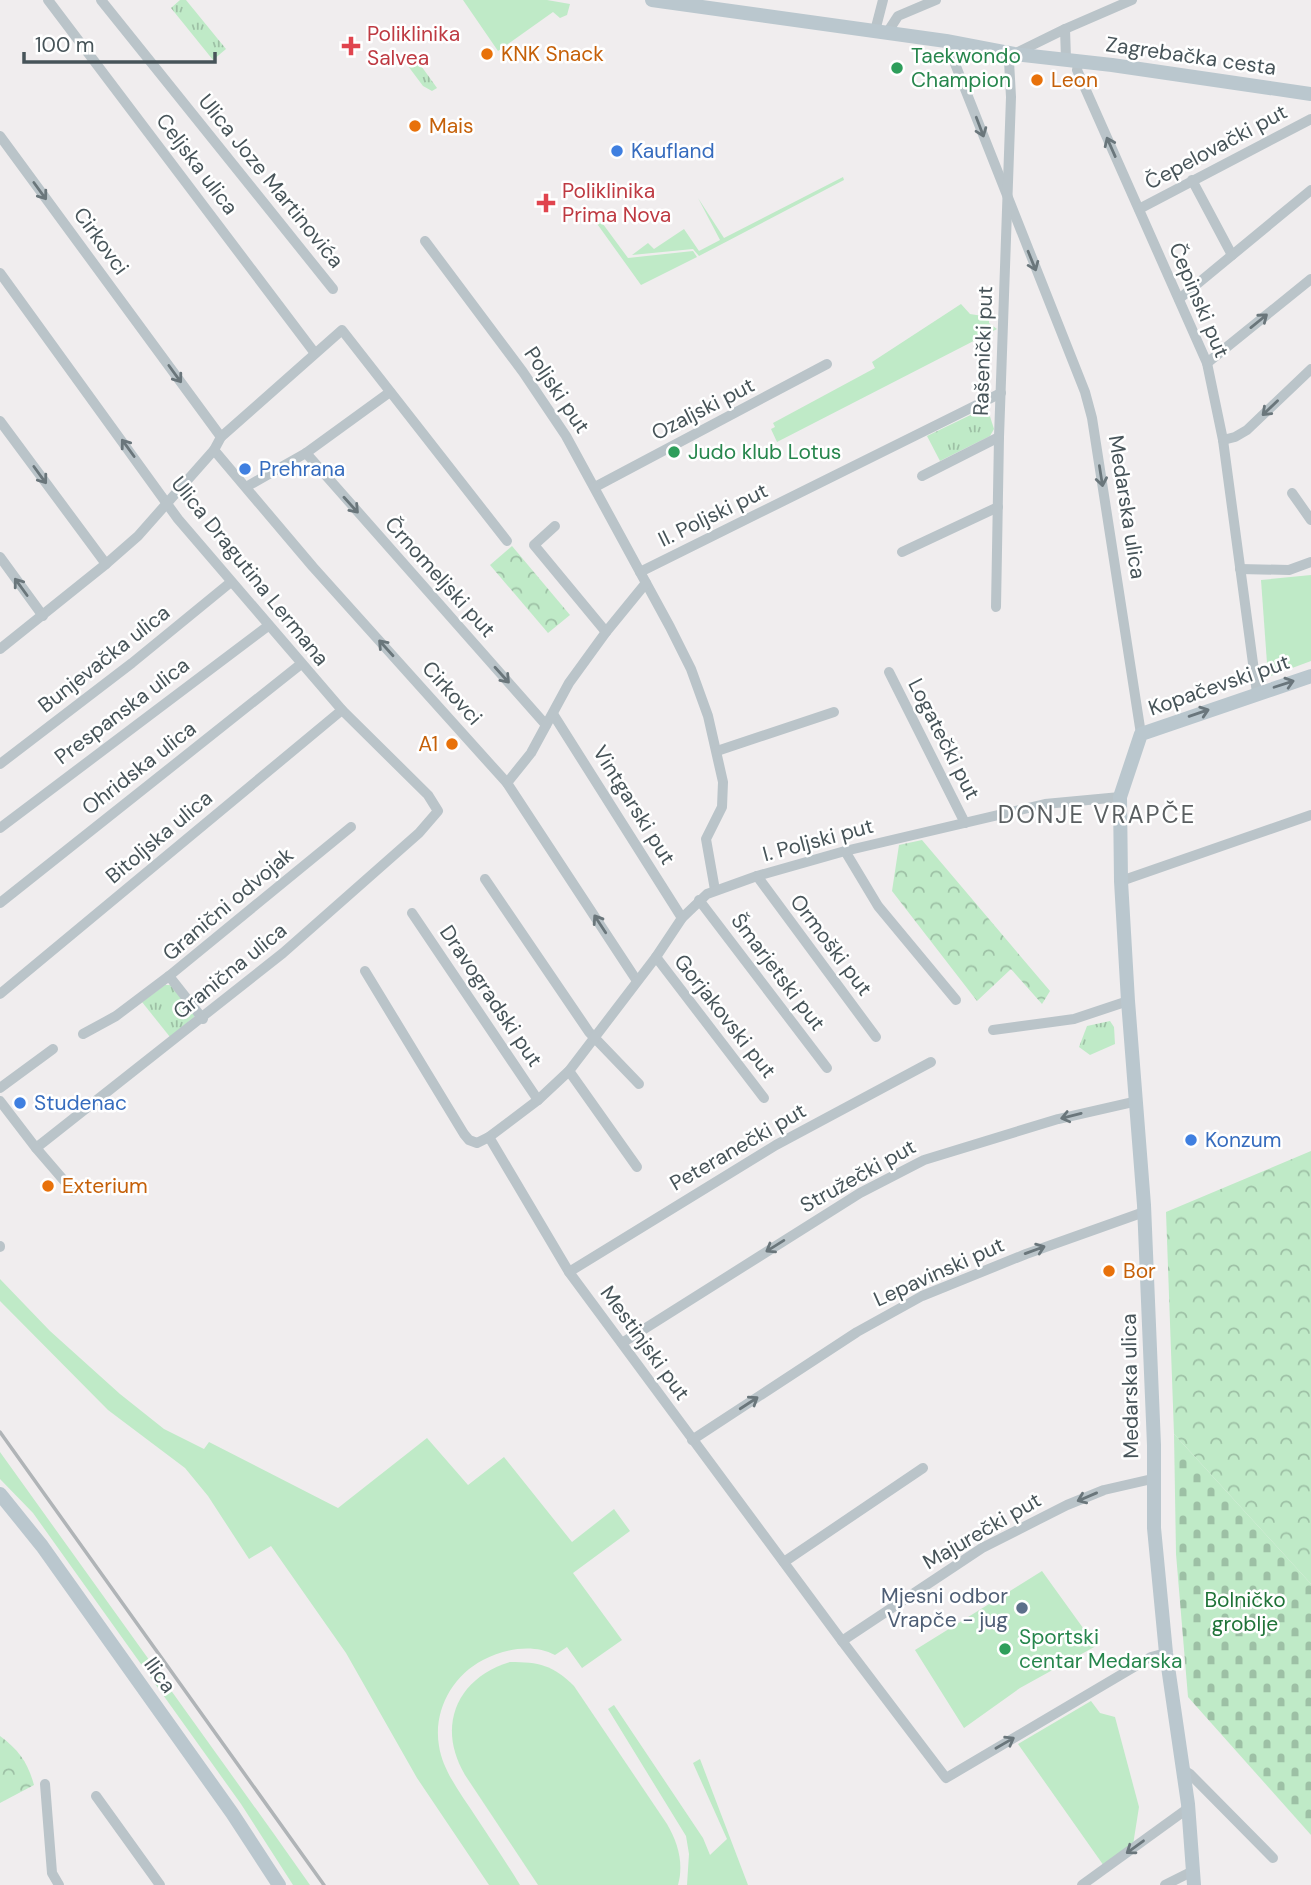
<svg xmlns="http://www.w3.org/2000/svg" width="1311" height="1885" font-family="'DM Sans',sans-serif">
	<defs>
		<pattern id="forest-crowns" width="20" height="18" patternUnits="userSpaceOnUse" patternTransform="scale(1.75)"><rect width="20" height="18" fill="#bfeac7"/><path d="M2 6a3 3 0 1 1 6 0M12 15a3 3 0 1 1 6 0" fill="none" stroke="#9dc0a5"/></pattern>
		<pattern id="cemetery-stones" width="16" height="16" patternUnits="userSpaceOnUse" patternTransform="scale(1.75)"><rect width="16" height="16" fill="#bfeac7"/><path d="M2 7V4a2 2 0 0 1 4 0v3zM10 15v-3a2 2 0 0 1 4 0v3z" fill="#9dc0a5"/></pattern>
		<pattern id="park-tufts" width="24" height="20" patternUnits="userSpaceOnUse" patternTransform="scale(1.75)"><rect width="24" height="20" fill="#bfeac7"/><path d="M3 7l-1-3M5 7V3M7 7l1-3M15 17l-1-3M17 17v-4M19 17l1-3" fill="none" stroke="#9dc0a5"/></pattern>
	</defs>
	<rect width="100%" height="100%" fill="#f0edee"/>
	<g fill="#bfeac7">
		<polygon points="463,0 547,0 570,4 567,15 560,18 553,12 498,51"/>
		<polygon points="843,177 844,180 699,256 693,249 632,255 648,243 654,249 684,229 699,251 720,240 698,198 724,238"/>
		<polygon points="590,214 600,220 628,258 693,251 697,257 641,285"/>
		<polygon points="961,304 970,314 989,317 989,323 997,329 777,442 771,429 775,427 773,423 875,368 872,362"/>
		<polygon points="1311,575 1311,661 1268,677 1261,580"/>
		<path d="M0 1279 50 1331 120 1394 164 1429 204 1449 209 1442 338 1508 427 1438 468 1485 504 1457 572 1542 614 1509 630 1531 573 1573 622 1640 582 1668 567 1647 555 1655C533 1643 504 1649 483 1660 452 1676 433 1711 439 1746 443 1772 462 1795 476 1817 491 1840 506 1862 520 1885H489L417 1778 346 1653 271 1546 249 1559 208 1496 185 1468 108 1410 0 1301Z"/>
		<polygon points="0,1452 274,1834 310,1885 293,1885 241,1804 33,1513 0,1479"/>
		<polygon points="1042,1571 1096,1646 1020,1688 964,1728 915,1650"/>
		<path d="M510 1662C539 1662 553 1665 574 1686L667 1824C678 1843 684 1863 678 1885H538L465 1775C436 1726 457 1678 510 1662Z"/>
		<polygon points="1091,1701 1100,1713 1115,1717 1139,1807 1133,1845 1104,1866 1018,1744"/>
		<polygon points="614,1705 703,1838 710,1855 727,1839 693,1763 700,1759 748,1885 687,1885 689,1854 686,1836 608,1709"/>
	</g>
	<g fill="url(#forest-crowns)">
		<polygon points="512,546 570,615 548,633 490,565"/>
		<polygon points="922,840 1050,991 1042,1004 1011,969 977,1001 892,891 899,845"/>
		<polygon points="1311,1151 1311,1584 1174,1434 1166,1212"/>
		<path d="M0 1736C19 1750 28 1763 34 1785L0 1803Z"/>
	</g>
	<polygon fill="url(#cemetery-stones)" points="1174,1434 1311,1584 1311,1835 1188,1697 1176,1554"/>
	<g fill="url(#park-tufts)">
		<polygon points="180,0 186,0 226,49 213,60 171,8"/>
		<polygon points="414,56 437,88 432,91 423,86 405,62"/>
		<polygon points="987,407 994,429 990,436 940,461 927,436"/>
		<polygon points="165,985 171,985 195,1016 170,1037 142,1002"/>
		<polygon points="1110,1021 1114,1027 1115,1044 1090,1055 1079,1047 1087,1026"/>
	</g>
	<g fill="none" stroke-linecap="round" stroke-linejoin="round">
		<g stroke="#bac4c9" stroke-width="10">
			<polyline points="48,0 314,352"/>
			<polyline points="101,0 333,289"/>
			<polyline points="1065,29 1132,0"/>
			<polyline points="875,31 883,0"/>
			<polyline points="887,33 898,16 936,0"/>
			<polyline points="946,41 1085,392 1092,418 1141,734"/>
			<polyline points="1079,61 1077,70 1207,363 1223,440 1257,693"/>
			<polyline points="0,136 221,437"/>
			<polyline points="1192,180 1232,255"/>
			<polyline points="1139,209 1311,119"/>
			<polyline points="425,241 523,372 566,436 670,627 691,669 708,716 723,782 722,807 706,839 715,890"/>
			<polyline points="0,273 178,519 342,710 428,795 438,811 419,833 283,953 36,1148"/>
			<polyline points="1179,299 1311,190"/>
			<polyline points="1207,363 1311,279"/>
			<polyline points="0,421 106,564"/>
			<polyline points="1223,440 1235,437 1247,430 1311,369"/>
			<polyline points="214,450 313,567 507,783 637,981"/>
			<polyline points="306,453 546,725"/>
			<polyline points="922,476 999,437"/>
			<polyline points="246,487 306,453 390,392"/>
			<polyline points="595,487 827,364"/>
			<polyline points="1292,493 1311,520"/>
			<polyline points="555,526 534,545 606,632"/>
			<polyline points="902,552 998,507"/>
			<polyline points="0,557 43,616"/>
			<polyline points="1240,569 1289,570 1311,562"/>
			<polyline points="640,572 1001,393"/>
			<polyline points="996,607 999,437 1011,97 1009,61 1014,54 1065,29 1066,59"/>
			<polyline points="0,649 106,564 138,536 214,450 221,437 342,330 507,541"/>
			<polyline points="889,672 965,823"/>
			<polyline points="553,714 682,918"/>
			<polyline points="717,751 834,712"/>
			<polyline points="0,764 132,663 231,582"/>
			<polyline points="507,783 531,753 569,683 606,632 646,583"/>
			<polyline points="0,828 268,626"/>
			<polyline points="845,851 878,906 956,1000"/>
			<polyline points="757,876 876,1037"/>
			<polyline points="485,879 589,1032 639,1084"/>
			<polyline points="1121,881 1311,815"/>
			<polyline points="699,900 827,1068"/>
			<polyline points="0,903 301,664"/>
			<polyline points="412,913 538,1100"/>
			<polyline points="656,957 764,1098"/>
			<polyline points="365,971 464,1134 469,1140 477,1143 489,1137 538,1100 569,1071 656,957 682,918 707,894 757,876 845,851 1045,804 1120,797"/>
			<polyline points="0,994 342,710"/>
			<polyline points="203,1019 169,976 351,827"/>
			<polyline points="993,1030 1074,1019 1128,1001"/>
			<polyline points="83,1034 116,1016 169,976"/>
			<polyline points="569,1071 637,1167"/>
			<polyline points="0,1088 53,1049"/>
			<polyline points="0,1101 36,1148 73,1191"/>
			<polyline points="489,1137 569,1272 842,1641 946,1778 1151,1657 1166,1653"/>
			<polyline points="0,1246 0,1247"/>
			<polyline points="569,1272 776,1145 931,1062"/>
			<polyline points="622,1343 860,1193 924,1160 1058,1119 1137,1101"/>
			<polyline points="692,1440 857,1332 922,1296 1026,1254 1144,1212"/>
			<polyline points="784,1562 923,1468"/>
			<polyline points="842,1641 982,1548 1067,1505 1104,1490 1152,1479"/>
			<polyline points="1182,1769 1190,1774 1273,1858"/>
			<polyline points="45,1784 52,1873 59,1885"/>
			<polyline points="96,1796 160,1885"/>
			<polyline points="1082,1885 1187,1809"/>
			<polyline points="1165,1885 1193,1871"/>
		</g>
		<g stroke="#bac7ce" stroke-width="14">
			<polyline points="652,0 946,41 1014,54 1112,65 1311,94"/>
			<polyline points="0,1494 42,1546 232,1813 279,1885"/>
			<polyline points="1194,1885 1188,1804 1166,1653 1154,1528 1154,1445 1144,1205 1128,1001 1121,881 1120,797 1141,734 1311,676"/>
		</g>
		<polyline stroke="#b0b4b7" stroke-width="3.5" points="0,1432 324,1885"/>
	</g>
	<defs><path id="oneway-shaft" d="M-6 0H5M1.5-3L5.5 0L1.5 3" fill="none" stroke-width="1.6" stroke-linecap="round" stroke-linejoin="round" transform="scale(1.75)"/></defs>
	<g stroke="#6a767b">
		<use href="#oneway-shaft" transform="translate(980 127) rotate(69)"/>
		<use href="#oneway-shaft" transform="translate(1111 147) rotate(-114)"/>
		<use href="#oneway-shaft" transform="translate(40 191) rotate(54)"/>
		<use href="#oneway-shaft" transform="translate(1032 261) rotate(68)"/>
		<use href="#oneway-shaft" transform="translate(1259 321) rotate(-39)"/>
		<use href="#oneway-shaft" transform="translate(175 374) rotate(54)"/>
		<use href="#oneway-shaft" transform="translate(1270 408) rotate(136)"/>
		<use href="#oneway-shaft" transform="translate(128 448) rotate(-126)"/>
		<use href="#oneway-shaft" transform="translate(40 475) rotate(54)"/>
		<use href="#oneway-shaft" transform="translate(1101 476) rotate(81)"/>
		<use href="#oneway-shaft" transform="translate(351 505) rotate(48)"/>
		<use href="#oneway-shaft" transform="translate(21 587) rotate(-126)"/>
		<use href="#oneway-shaft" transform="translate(386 648) rotate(-132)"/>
		<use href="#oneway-shaft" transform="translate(502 675) rotate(48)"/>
		<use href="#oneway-shaft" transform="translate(600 924) rotate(-123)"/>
		<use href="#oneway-shaft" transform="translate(1071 1116) rotate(166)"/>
		<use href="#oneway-shaft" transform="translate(775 1246) rotate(148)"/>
		<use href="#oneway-shaft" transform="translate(1035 1250) rotate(-20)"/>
		<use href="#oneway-shaft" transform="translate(749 1403) rotate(-33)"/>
		<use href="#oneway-shaft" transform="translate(1087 1497) rotate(157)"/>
		<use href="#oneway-shaft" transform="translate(1005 1743) rotate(-30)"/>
		<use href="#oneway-shaft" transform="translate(1135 1847) rotate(144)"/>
	</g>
	<g stroke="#6a767c">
		<use href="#oneway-shaft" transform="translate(1284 684) rotate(-18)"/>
		<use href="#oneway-shaft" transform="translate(1199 713) rotate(-19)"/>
	</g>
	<g fill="#e0444e" stroke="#fff" stroke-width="2.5">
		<path d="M347.5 35.5h7v7h7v7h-7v7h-7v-7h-7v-7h7z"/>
		<path d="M542.5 192.5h7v7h7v7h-7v7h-7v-7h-7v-7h7z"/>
	</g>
	<g fill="#e8710a" stroke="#fff" stroke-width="2.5">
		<circle cx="487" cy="54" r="7"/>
		<circle cx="1037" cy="80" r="7"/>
		<circle cx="415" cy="126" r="7"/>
		<circle cx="452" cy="744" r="7"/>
		<circle cx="48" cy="1186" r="7"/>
		<circle cx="1109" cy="1271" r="7"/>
	</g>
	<g fill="#2e9e5b" stroke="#fff" stroke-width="2.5">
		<circle cx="897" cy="68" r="7"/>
		<circle cx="674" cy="452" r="7"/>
		<circle cx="1005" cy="1649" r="7"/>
	</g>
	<g fill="#3f7fe0" stroke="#fff" stroke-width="2.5">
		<circle cx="617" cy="151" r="7"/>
		<circle cx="245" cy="469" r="7"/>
		<circle cx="20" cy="1103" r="7"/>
		<circle cx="1191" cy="1140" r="7"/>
	</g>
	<circle fill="#5c6f8a" stroke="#fff" stroke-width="2.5" cx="1022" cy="1608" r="7"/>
	<g text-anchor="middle" stroke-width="5" stroke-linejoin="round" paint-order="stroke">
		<g font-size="21" fill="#be3a42" stroke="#fff" text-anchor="start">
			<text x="367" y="41">Poliklinika<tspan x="367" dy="24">Salvea</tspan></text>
			<text x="562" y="198">Poliklinika<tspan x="562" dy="24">Prima Nova</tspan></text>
		</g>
		<g font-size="21" fill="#c56008" stroke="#fff" text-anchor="start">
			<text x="501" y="61">KNK Snack</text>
			<text x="1051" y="87">Leon</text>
			<text x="429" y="133">Mais</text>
			<text x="438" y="751" text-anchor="end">A1</text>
			<text x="62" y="1193">Exterium</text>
			<text x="1123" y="1278">Bor</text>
		</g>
		<g font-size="21" fill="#27864d" stroke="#fff" text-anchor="start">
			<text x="911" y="63">Taekwondo<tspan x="911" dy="24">Champion</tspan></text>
			<text x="688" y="459">Judo klub Lotus</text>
			<text x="1019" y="1644">Sportski<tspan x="1019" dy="24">centar Medarska</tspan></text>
		</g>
		<g font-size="21" fill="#475459" stroke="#fff">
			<text transform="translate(1191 56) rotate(8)" y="7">Zagrebačka cesta</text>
			<text transform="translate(1216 147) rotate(-28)" y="7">Čepelovački put</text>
			<text transform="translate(197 164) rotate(53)" y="7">Celjska ulica</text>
			<text transform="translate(271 181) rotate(51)" y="7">Ulica Joze Martinovića</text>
			<text transform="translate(101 241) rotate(54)" y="7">Cirkovci</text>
			<text transform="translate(1199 300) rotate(67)" y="7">Čepinski put</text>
			<text transform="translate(983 351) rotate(-88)" y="7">Rašenički put</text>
			<text transform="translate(557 390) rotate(56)" y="7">Poljski put</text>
			<text transform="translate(703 409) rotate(-27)" y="7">Ozaljski put</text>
			<text transform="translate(1127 507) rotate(81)" y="7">Medarska ulica</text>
			<text transform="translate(713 515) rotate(-26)" y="7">II. Poljski put</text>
			<text transform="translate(250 571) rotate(51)" y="7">Ulica Dragutina Lermana</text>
			<text transform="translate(440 577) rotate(48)" y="7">Črnomeljski put</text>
			<text transform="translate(104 659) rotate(-38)" y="7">Bunjevačka ulica</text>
			<text transform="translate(1219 685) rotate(-19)" y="7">Kopačevski put</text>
			<text transform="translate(452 693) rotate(48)" y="7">Cirkovci</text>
			<text transform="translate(122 711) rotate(-37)" y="7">Prespanska ulica</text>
			<text transform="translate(944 739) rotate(63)" y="7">Logatečki put</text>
			<text transform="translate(139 768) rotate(-38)" y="7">Ohridska ulica</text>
			<text transform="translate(634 805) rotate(58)" y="7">Vintgarski put</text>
			<text transform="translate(159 837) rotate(-40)" y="7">Bitoljska ulica</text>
			<text transform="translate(818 840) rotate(-15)" y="7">I. Poljski put</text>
			<text transform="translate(228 904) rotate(-40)" y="7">Granični odvojak</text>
			<text transform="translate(831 945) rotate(53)" y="7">Ormoški put</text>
			<text transform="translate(230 971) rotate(-39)" y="7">Granična ulica</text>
			<text transform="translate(778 972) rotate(53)" y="7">Šmarjetski put</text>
			<text transform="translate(491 996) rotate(56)" y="7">Dravogradski put</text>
			<text transform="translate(725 1016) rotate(52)" y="7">Gorjakovski put</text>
			<text transform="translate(738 1147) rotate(-30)" y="7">Peteranečki put</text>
			<text transform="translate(858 1176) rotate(-29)" y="7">Stružečki put</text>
			<text transform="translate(939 1272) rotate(-24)" y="7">Lepavinski put</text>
			<text transform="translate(645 1343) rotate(54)" y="7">Mestinjski put</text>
			<text transform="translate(1130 1386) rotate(-91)" y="7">Medarska ulica</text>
			<text transform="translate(982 1531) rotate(-30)" y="7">Majurečki put</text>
			<text transform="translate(160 1675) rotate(54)" y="7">Ilica</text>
		</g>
		<g font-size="21" fill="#366cbe" stroke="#fff" text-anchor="start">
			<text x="631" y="158">Kaufland</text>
			<text x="259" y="476">Prehrana</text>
			<text x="34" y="1110">Studenac</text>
			<text x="1205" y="1147">Konzum</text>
		</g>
		<g font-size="21" fill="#4e5e75" stroke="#fff" text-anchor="end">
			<text x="1008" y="1603">Mjesni odbor<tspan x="1008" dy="24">Vrapče - jug</tspan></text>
		</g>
		<g font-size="21" fill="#1f7338" stroke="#fff">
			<text x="1245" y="1607">Bolničko<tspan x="1245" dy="24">groblje</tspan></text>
		</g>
		<g font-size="24" letter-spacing="2" fill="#5a5f61" stroke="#fff">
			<text x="1097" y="823">DONJE VRAPČE</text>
		</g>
	</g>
	<path d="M24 52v10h191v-10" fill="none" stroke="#475459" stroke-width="3.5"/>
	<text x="35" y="52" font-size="21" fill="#475459" stroke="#ffffff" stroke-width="5" paint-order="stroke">100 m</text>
</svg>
